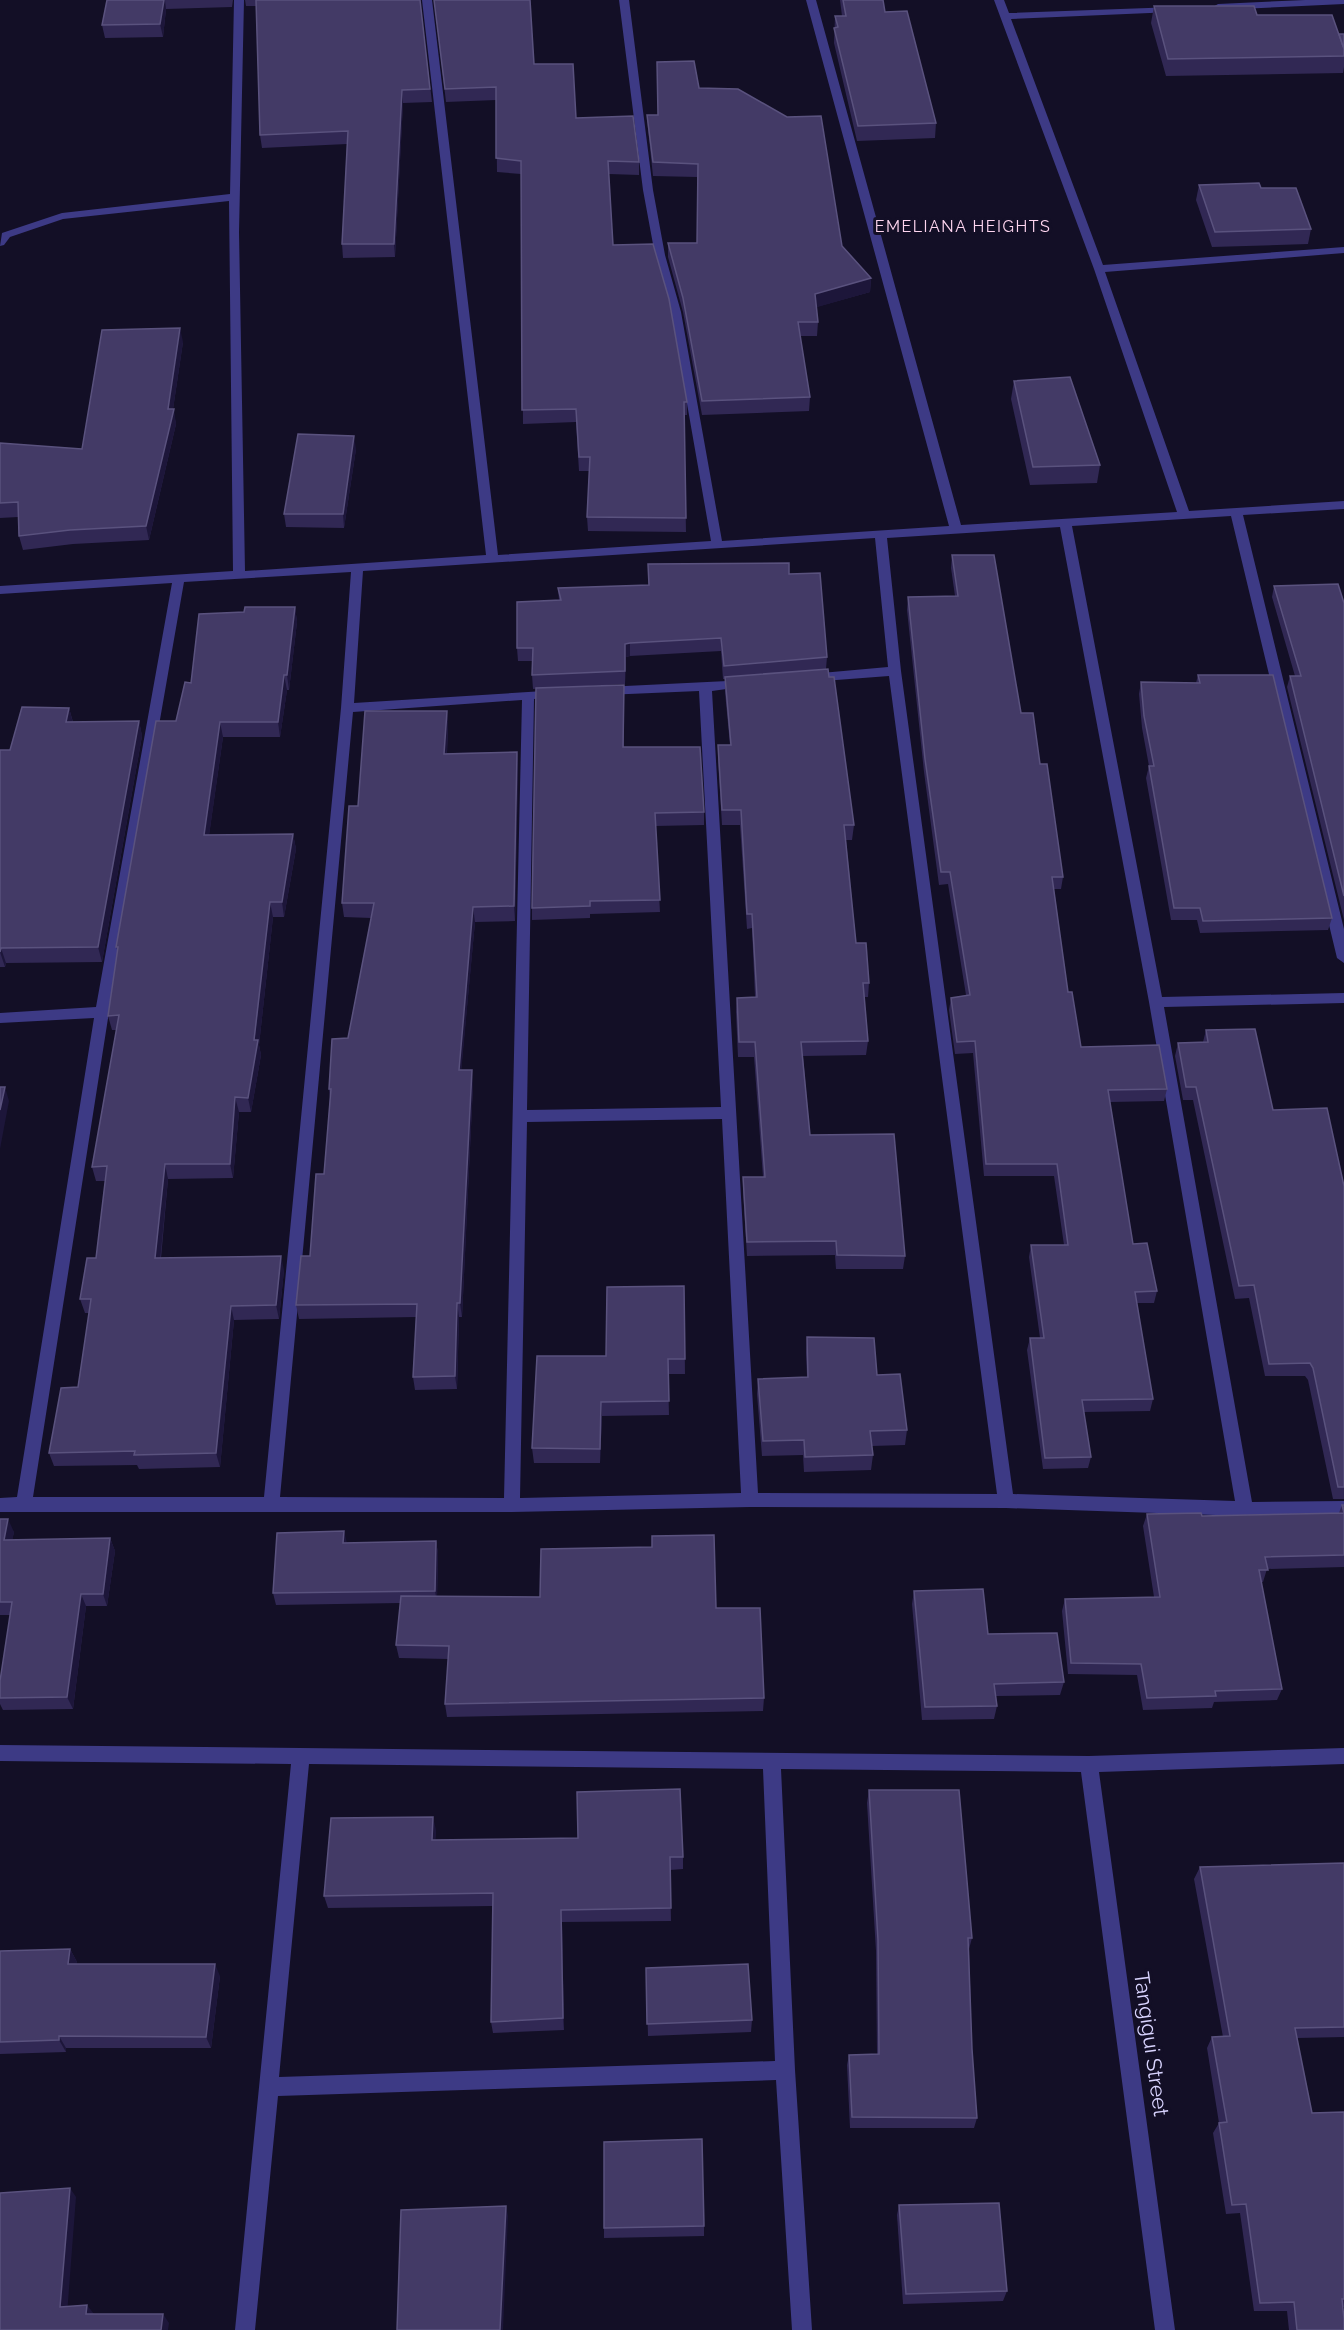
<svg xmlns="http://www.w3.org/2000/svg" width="1344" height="2330" font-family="Raleway,sans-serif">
	<rect width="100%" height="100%" fill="#130f26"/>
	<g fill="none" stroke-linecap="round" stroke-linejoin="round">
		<g fill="#3d3a85" fill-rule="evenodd">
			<path d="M234 0H244L239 232 245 571 486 555 422 0H432L498 555 711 541 671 312 655 255 643 190 619 0H629L653 190 665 255 681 312 722 541 949 526 806 0H816L961 525 1177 512 1094 269 994 0H1004L1009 13 1176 7 1178 9 1173 12 1011 19 1103 265 1344 247V253L1105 272 1189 511 1344 501V509L1243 515 1344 929V963L1337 958 1231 516 1072 526 1162 997 1344 993V1003L1164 1007 1252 1502 1344 1501V1515L1245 1516 1006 1508 750 1507 512 1512H0V1498L17 1497 94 1018 0 1023V1013L96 1007 172 583 0 594V586L233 571 229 201 63 219 10 237 4 245 0 246 2 233 62 213 230 194ZM1060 527 1149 1002 1235 1501 1013 1494 901 671 887 538ZM875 538 888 667 810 674 804 678 810 682 889 676 997 1494 758 1493 712 691 748 686 750 683 748 680 605 687 599 691 605 695 699 691 721 1107 527 1110 534 699 560 696 561 693 560 690 354 703 363 571ZM351 572 341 708 264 1497H33L109 1012 184 582ZM522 700 504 1498 280 1497 353 712ZM722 1119 741 1493 520 1498 527 1122Z"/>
			<polygon points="1305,0 1344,0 1344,4 1218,10 1213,7 1218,4"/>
			<path d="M0 1745 1089 1756 1344 1748V1764L1099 1772 1175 2330H1155L1081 1772 781 1769 795 2070 812 2330H792L776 2080 278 2096 255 2330H235L291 1764 0 1761ZM309 1764 763 1769 775 2061 279 2077Z"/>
		</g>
	</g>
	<g fill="#312854">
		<polygon points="107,0 233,0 232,7 166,9 163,37 105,38 102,25"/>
		<polygon points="245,0 420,0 432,102 403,103 395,257 343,258 342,244 347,144 262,148 260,135 256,6 246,6"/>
		<polygon points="434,0 530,0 534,64 576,118 639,162 639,175 609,174 613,245 687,402 687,415 684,415 686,532 588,531 587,517 589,471 579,471 576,422 523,424 521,174 497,172 496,100 446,102"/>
		<polygon points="840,0 883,0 885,12 936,123 935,138 857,141 834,43 835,16 842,16"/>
		<polygon points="1154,6 1257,15 1339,34 1344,34 1344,67 1343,73 1166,76 1151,23"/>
		<polygon points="699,88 871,278 870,292 816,307 818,322 817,336 800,336 810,397 809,411 702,415 683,312 668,257 668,243 697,243 697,177 653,176 648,129 647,115 658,115"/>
		<polygon points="1199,185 1261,188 1311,229 1308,244 1212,247 1196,200"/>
		<polygon points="183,342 173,409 176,424 149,540 73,544 23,550 19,536 18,517 0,518 0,443 82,449"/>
		<polygon points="1014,381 1100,465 1097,483 1030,485 1011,399"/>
		<polygon points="356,449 344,528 286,527 284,514"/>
		<polygon points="952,555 1021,713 1040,764 1063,877 1061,889 1054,889 1068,992 1081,1047 1167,1089 1164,1101 1110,1102 1133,1244 1157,1291 1154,1303 1137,1303 1153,1399 1150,1411 1084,1412 1091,1457 1088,1468 1043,1469 1027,1350 1030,1338 1040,1338 1029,1257 1031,1245 1064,1245 1054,1176 984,1176 973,1053 955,1054 949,1010 951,998 966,995 948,884 939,885 924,772 907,610 908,597 955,596 951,568"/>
		<polygon points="789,574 827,657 826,669 829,677 854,825 852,840 846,840 856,943 869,983 868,997 864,997 868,1041 866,1055 803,1056 810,1135 905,1256 903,1269 836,1269 835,1255 747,1256 743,1191 743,1177 763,1177 754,1057 738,1057 736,1012 737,998 755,997 752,928 747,929 740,825 722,825 718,760 718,745 730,745 725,692 725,679 723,679 721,651 630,656 626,657 625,684 533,689 532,675 533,661 518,661 517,648 559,600 558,588 649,585"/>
		<polygon points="1274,586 1344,603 1344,920 1287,687 1290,676 1295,676 1272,597"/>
		<polygon points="295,607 297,622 289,690 287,690 280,737 223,737 209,835 293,834 296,849 284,917 273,917 259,1045 261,1055 251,1112 239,1112 233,1178 168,1179 161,1258 284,1270 279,1319 234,1320 220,1467 139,1469 137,1465 54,1466 49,1453 78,1387 89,1313 85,1313 80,1299 96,1258 105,1181 96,1181 92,1167 117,1030 112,1030 108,1016 118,952 116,947 176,721 191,683 244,612"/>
		<polygon points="1198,675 1332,918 1328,930 1200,933 1197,920 1171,920 1146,778 1149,766 1142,728 1139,694 1141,682 1196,683"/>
		<polygon points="624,685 624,747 704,812 704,825 655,826 660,912 590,914 590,918 532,920 532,908"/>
		<polygon points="69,708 73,722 139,721 142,736 102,962 6,963 5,967 0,967 0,750 10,750"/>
		<polygon points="447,711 448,726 447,753 517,752 518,767 515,921 475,922 461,1070 473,1085 462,1317 459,1317 457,1389 415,1390 413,1377 416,1317 299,1319 296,1305 310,1256 324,1174 330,1098 329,1089 348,1038 371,918 344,917 342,903 358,806"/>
		<polygon points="1206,1030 1273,1110 1344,1186 1344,1499 1333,1499 1308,1380 1305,1376 1265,1376 1249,1298 1235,1299 1193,1100 1183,1100 1175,1056 1178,1043 1203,1042"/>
		<polygon points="684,1286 685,1374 668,1374 669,1415 602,1416 600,1463 534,1463 532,1448 606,1356"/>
		<polygon points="807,1337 877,1375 907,1430 905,1445 872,1446 873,1455 871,1470 804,1472 803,1455 762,1456 757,1394 758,1379 807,1377 806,1353"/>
		<polygon points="1342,1505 1344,1505 1344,1567 1267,1569 1263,1582 1261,1582 1282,1689 1277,1700 1214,1702 1212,1708 1143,1710 1137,1675 1068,1674 1062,1611 1065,1599 1154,1597 1143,1526 1147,1514 1202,1516 1339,1513"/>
		<polygon points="0,1519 14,1532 12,1540 110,1538 115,1551 107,1606 86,1606 73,1709 3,1710 0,1704 0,1681 10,1615 0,1615"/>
		<polygon points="436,1541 438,1553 437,1596 716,1608 764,1698 763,1711 447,1717 445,1704 448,1659 399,1658 396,1645 400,1603 276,1605 273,1593 347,1543"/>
		<polygon points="914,1591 988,1634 1064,1682 1060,1695 996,1696 997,1706 994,1719 922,1720 912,1604"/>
		<polygon points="869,1790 972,1938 969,1949 972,2049 977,2118 974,2128 850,2128 847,2065 849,2055 877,2055 876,1951 867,1803"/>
		<polygon points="436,1830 435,1840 683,1857 683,1869 670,1870 671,1921 562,1922 564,2030 493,2033 491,2022 493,1906 328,1908 324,1896"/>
		<polygon points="1344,1863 1344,2037 1297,2038 1312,2113 1344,2112 1344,2307 1343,2307 1344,2330 1289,2330 1287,2311 1254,2311 1240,2213 1226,2214 1213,2133 1219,2123 1207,2048 1212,2037 1223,2037 1194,1879 1200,1867"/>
		<polygon points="70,1949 77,1962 76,1964 220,1976 211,2048 66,2048 66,2052 0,2054 0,1951"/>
		<polygon points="646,1968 752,2020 751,2032 648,2036"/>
		<polygon points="899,2205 1007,2291 1003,2301 903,2304 897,2215"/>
		<polygon points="704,2226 704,2236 604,2238 604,2228"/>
	</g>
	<g fill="#1d163a">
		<polygon points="164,0 165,0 166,9 163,37 160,24"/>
		<polygon points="402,90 403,103 395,257 394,244"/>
		<polygon points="871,278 870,292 814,308 815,294"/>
		<polygon points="180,328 183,342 172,416 174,409 176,424 149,540 146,526 168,409"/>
		<polygon points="354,436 356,449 344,528 343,514"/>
		<polygon points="295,607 297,622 289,690 287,675"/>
		<polygon points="630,643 630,656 626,657 625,684 625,644"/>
		<polygon points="284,675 287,690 280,737 278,722"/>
		<polygon points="69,708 73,723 66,722"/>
		<polygon points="447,711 448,726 446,769 444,754"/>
		<polygon points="139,721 142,736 102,962 98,947"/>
		<polygon points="220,722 223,737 207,850 204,835"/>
		<polygon points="517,752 518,767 515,921 514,906"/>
		<polygon points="293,834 296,849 284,917 282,902"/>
		<polygon points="270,902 273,917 259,1045 261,1055 251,1112 248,1098"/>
		<polygon points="473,907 475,922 460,1085 459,1070"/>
		<polygon points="1,948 6,963 5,967 0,952"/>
		<polygon points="472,1070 473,1085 462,1317 460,1303"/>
		<polygon points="5,1087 9,1101 0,1149 0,1110"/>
		<polygon points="235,1097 239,1112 233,1178 230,1164"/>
		<polygon points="165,1164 168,1179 159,1272 155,1258"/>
		<polygon points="281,1256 284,1270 279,1319 276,1305"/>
		<polygon points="457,1303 459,1317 457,1389 455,1376"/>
		<polygon points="231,1306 234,1320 220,1467 216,1453"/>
		<polygon points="601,1402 602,1416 600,1463 600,1449"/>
		<polygon points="8,1519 14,1532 10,1552 4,1540"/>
		<polygon points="344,1531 347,1543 346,1555 343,1543"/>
		<polygon points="110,1538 115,1551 107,1606 103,1594"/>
		<polygon points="436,1541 438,1553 437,1603 435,1591"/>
		<polygon points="81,1594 86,1606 73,1709 67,1697"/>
		<polygon points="433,1817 436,1830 435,1853 432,1840"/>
		<polygon points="561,1910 562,1922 564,2030 563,2018"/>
		<polygon points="70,1949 77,1962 75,1976 68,1964"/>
		<polygon points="215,1964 220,1976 211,2048 206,2037"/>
		<polygon points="59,2036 66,2048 66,2052 59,2040"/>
		<polygon points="70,2188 76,2197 67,2315 60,2307"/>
		<polygon points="506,2206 508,2216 503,2330 500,2330"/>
		<polygon points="87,2305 94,2314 86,2314"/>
		<polygon points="163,2314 169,2323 168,2330 161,2330"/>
	</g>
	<g fill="#433a66" stroke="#5a527e" stroke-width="1.5">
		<polygon points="107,0 164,0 160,24 102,25"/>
		<polygon points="256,0 420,0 430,89 402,90 394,244 342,244 348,131 260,135"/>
		<polygon points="434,0 530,0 534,64 573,64 576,118 633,116 639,162 608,161 613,245 653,244 669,299 687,402 684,402 686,518 587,517 590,457 579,457 576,409 522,410 521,161 496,158 496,87 445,89"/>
		<polygon points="843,0 883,0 885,12 907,11 936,123 858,126 834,28 838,27 835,16 846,16"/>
		<polygon points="1154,6 1254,6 1257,15 1332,15 1344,49 1344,56 1168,59"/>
		<polygon points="1339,34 1344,34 1344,48 1343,46"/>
		<polygon points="694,61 699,88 738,89 787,117 821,116 842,246 871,278 815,294 818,322 798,322 810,397 702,401 683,298 668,243 697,243 698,164 653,162 647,115 658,115 657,62"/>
		<polygon points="1259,183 1261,188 1296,188 1311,229 1215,232 1199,185"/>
		<polygon points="180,328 168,409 174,409 146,526 70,530 19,536 18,502 0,503 0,443 82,449 102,330"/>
		<polygon points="1070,377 1100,465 1033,467 1014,381"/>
		<polygon points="298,434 354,436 343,514 284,514"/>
		<polygon points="952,555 994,555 1021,713 1033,713 1040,764 1047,764 1063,877 1052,877 1068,992 1072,992 1081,1047 1159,1045 1167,1089 1108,1090 1133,1244 1147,1243 1157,1291 1135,1292 1153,1399 1082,1400 1091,1457 1045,1458 1030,1338 1044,1338 1031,1245 1068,1245 1057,1164 986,1164 975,1041 957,1042 951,998 970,995 950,872 941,872 925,759 908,597 958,596"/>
		<polygon points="789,563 789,574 820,573 827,657 724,666 721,638 630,643 625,644 625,671 532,675 533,648 517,648 517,602 561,600 558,588 649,585 648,564"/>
		<polygon points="1338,584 1344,603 1344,896 1290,676 1301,676 1274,586"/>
		<polygon points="245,607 295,607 287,675 284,675 278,722 220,722 204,835 293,834 282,902 270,902 254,1040 258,1040 248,1098 235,1097 230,1164 165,1164 155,1258 281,1256 276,1305 231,1306 216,1453 134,1455 135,1451 49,1453 61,1388 78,1387 91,1299 80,1299 87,1258 96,1258 107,1166 92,1167 119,1015 108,1016 118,947 116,947 156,721 176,721 185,682 191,683 199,614 244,612"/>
		<polygon points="828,669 829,677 834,677 854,825 844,825 856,943 866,943 869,983 863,983 868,1041 801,1042 810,1135 894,1134 905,1256 837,1255 836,1241 747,1242 743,1177 765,1177 755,1042 739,1042 737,998 757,997 752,914 747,914 741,810 722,810 718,745 731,745 725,677"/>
		<polygon points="1198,675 1273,675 1332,918 1203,921 1200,908 1174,908 1149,766 1154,766 1144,716 1141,682 1200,683"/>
		<polygon points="624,685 623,747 700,747 704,812 655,813 660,900 590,901 590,906 532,908 536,688"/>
		<polygon points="22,707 69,708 66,722 139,721 98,947 1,948 0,952 0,750 10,750"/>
		<polygon points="365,711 447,711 444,754 517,752 514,906 473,907 459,1070 472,1070 460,1303 457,1303 455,1376 413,1377 417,1304 296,1305 301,1256 310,1256 316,1174 324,1174 331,1089 329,1089 332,1039 348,1038 374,903 342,903 349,806 358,806"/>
		<polygon points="1255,1029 1273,1110 1327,1108 1344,1186 1344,1487 1338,1487 1313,1368 1310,1363 1269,1364 1254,1285 1239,1286 1196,1087 1186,1087 1178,1043 1208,1042 1206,1030"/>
		<polygon points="0,1087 5,1087 0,1110"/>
		<polygon points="684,1286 685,1359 668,1359 669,1401 601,1402 600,1449 532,1448 537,1356 606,1356 607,1287"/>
		<polygon points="807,1337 874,1338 877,1375 900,1374 907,1430 870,1431 873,1455 805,1457 804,1440 763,1441 758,1379 808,1377"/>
		<polygon points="1342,1505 1344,1505 1344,1555 1265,1557 1268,1570 1259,1570 1282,1689 1215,1691 1216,1696 1147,1698 1141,1664 1071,1663 1065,1599 1160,1597 1147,1514 1201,1513 1202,1516 1344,1513"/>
		<polygon points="0,1519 8,1519 4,1540 110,1538 103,1594 81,1594 67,1697 0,1698 0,1681 12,1602 0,1602"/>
		<polygon points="344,1531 343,1543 436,1541 435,1591 273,1593 277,1533"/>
		<polygon points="714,1535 716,1608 760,1608 764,1698 445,1704 449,1646 396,1645 401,1596 540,1597 541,1549 652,1547 652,1536"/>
		<polygon points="983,1589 988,1634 1057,1633 1064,1682 994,1684 997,1706 925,1707 914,1591"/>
		<polygon points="680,1789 683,1857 670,1857 671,1908 561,1910 563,2018 491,2022 493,1893 324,1896 331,1818 433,1817 432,1840 578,1838 577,1792"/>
		<polygon points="869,1790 959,1790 972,1938 968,1938 972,2049 977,2118 852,2117 849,2055 879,2054 878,1940"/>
		<polygon points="1344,1863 1344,2027 1295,2028 1312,2113 1344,2112 1344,2299 1342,2299 1344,2319 1344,2330 1297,2330 1294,2302 1260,2303 1246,2204 1232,2205 1219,2123 1227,2122 1212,2037 1230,2036 1200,1867"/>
		<polygon points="70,1949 68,1964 215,1964 206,2037 59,2036 59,2040 0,2042 0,1951"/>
		<polygon points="748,1964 752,2020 647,2024 646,1968"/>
		<polygon points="702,2139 704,2226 604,2228 604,2142"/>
		<polygon points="70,2188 60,2307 87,2305 86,2314 163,2314 161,2330 0,2330 0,2193"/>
		<polygon points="999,2203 1007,2291 906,2294 899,2205"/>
		<polygon points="506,2206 500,2330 397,2330 401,2210"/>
	</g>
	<g text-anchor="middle" stroke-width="6" stroke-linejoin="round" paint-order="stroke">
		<g font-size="16" letter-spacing="1.5" fill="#ffd6f0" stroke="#130f26">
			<text x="963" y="232">EMELIANA HEIGHTS</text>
		</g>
		<g font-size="21" fill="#d9d4ff" stroke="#130f26">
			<text transform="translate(1151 2044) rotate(82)" y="7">Tangigui Street</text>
		</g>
	</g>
</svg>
